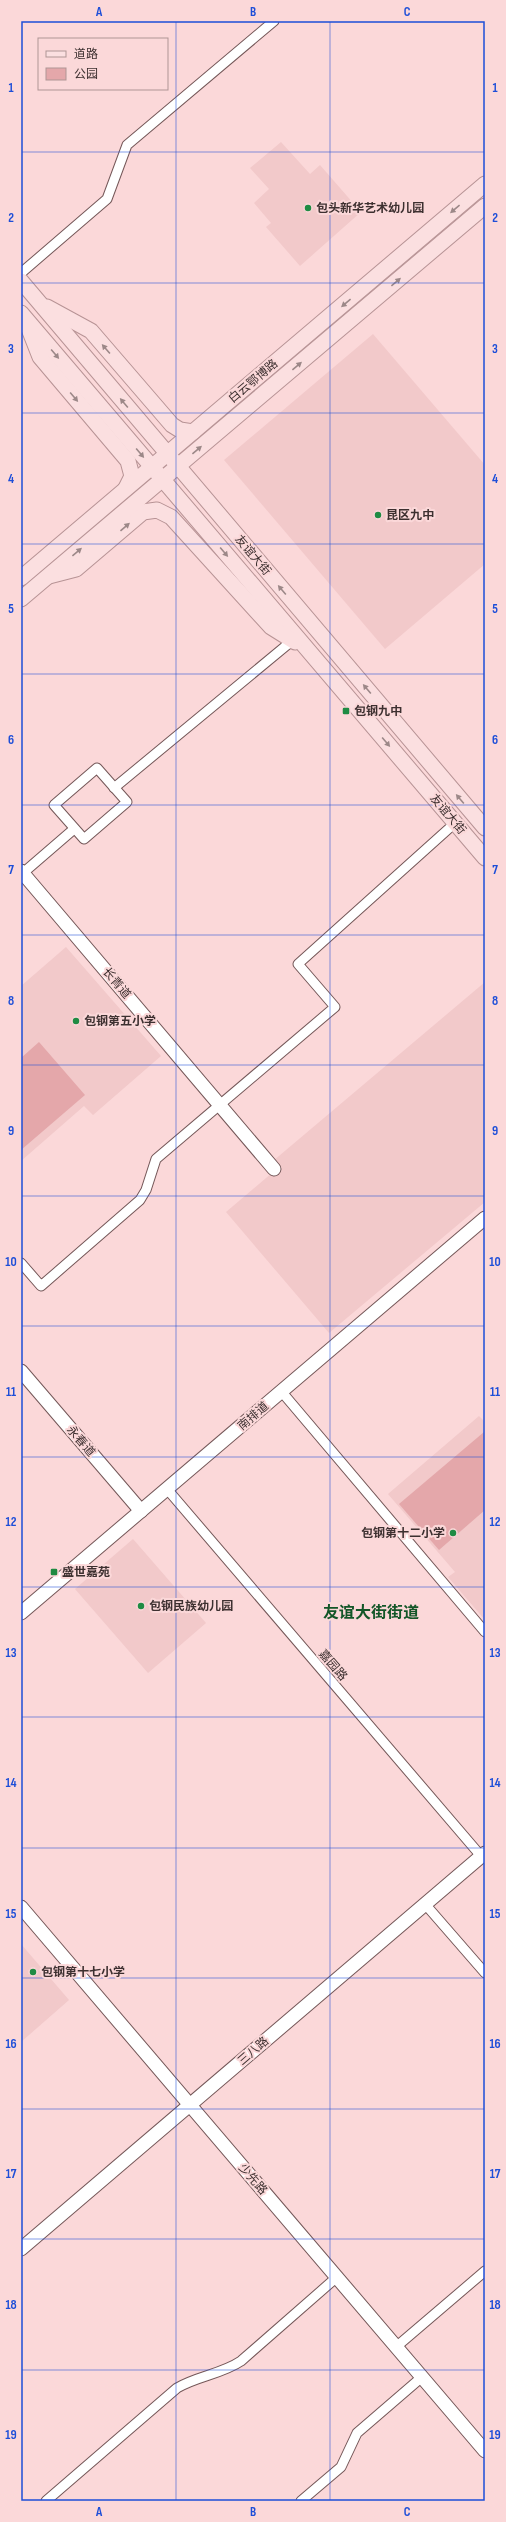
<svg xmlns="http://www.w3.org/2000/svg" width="506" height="2522" font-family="'Sofia Sans Condensed','Noto Sans SC',sans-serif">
	<rect width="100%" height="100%" fill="#fbd8d9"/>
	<g fill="#f2c9ca">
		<polygon points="281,142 310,174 320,165 361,212 300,266 266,227 271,223 254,203 269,189 250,168"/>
		<polygon points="373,334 485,465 485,564 385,649 224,460"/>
		<polygon points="66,947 161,1056 93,1115 84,1106 21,1161 21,986"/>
		<polygon points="485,982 485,1202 329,1333 226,1212 279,1167 273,1161"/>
		<polygon points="479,1416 485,1422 485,1620 448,1577 455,1572 388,1494"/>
		<polygon points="133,1539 206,1623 148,1673 75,1589"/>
		<polygon points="21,1944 69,2000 21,2042"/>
	</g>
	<g fill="#e4a7aa">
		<polygon points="39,1042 85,1095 21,1150 21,1058"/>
		<polygon points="484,1432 485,1510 439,1550 399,1504"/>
	</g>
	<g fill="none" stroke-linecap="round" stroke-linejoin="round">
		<g stroke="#745758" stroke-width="11">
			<g id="street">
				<polyline points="21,273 107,199 127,145 274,21"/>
				<polygon points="97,768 127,802 84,839 54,805"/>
				<polyline points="114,788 293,640"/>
				<polyline points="23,873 74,829"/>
				<polyline points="21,1263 41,1286 140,1200 146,1190 156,1159 335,1007 298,964 455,823"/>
				<polyline points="281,1391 485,1632"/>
				<polyline points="167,1489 481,1856"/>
				<polyline points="425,1904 485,1973"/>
				<polyline points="396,2347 485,2271"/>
				<path d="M46 2501 177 2388C197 2376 222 2374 241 2361L337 2277"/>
				<polyline points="301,2501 341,2467 357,2433 422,2377"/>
			</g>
		</g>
		<g stroke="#745758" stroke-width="15">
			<g id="secondary">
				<polyline points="21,871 274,1169"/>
				<polyline points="21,1371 141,1511"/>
				<polyline points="21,1613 485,1218"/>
				<polyline points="21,1907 485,2451"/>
				<polyline points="21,2249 485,1853"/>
			</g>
		</g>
		<g stroke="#b79395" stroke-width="17">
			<g id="primary">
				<polyline points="21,281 485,828"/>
				<polyline points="47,307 91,331 172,425 180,430 193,432"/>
				<polyline points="21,313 485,858"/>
				<polyline points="29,329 40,357 128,461 132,476 126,488"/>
				<polyline points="49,576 76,569 143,512 157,510 171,517 271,627 295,642"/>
				<polyline points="21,578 485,184"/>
				<polyline points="21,599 485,206"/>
			</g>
		</g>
		<use href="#street" stroke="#fff" stroke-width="9"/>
		<use href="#secondary" stroke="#fff" stroke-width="13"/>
		<use href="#primary" stroke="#fbdfe0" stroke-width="15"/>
	</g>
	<defs><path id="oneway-solid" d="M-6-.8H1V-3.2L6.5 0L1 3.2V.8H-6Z"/></defs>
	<g fill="#9c8888">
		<use href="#oneway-solid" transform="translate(455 209) rotate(140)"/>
		<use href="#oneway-solid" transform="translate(396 282) rotate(-40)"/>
		<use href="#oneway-solid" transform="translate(346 303) rotate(140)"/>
		<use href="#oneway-solid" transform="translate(106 349) rotate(-131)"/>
		<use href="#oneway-solid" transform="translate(55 354) rotate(50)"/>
		<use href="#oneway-solid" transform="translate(297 366) rotate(-40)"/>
		<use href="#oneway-solid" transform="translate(74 397) rotate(50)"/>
		<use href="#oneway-solid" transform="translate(124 403) rotate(-130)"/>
		<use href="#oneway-solid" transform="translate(197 450) rotate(-40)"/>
		<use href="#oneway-solid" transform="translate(140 453) rotate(50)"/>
		<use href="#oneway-solid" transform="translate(125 527) rotate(-41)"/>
		<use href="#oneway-solid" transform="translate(77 552) rotate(-40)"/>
		<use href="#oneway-solid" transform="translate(224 552) rotate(50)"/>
		<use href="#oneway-solid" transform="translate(282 590) rotate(-130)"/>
		<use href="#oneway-solid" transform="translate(367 689) rotate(-130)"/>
		<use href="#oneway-solid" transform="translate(386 742) rotate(50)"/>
		<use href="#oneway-solid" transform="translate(460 799) rotate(-130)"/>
	</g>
	<path fill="none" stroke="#1d4ed8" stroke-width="1" stroke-opacity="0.55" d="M176 21V2501M330 21V2501M21 152H485M21 283H485M21 413H485M21 544H485M21 674H485M21 805H485M21 935H485M21 1065H485M21 1196H485M21 1326H485M21 1457H485M21 1587H485M21 1717H485M21 1848H485M21 1978H485M21 2109H485M21 2239H485M21 2370H485"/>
	<g fill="#1f8b43" stroke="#fbd8d9" stroke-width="1.5">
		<circle cx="308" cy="208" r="4"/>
		<circle cx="378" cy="515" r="4"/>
		<rect x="342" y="707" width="8" height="8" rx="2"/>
		<circle cx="76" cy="1021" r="4"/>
		<circle cx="453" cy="1533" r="4"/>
		<rect x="50" y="1568" width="8" height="8" rx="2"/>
		<circle cx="141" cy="1606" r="4"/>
		<circle cx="33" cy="1972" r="4"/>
	</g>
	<g text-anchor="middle" stroke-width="4" stroke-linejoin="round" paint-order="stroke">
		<g font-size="12" font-weight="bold" fill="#3d3030" stroke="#fbd8d9" text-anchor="start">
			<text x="316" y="212">包头新华艺术幼儿园</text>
			<text x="386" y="519">昆区九中</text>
			<text x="354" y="715">包钢九中</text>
			<text x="84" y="1025">包钢第五小学</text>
			<text x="445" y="1537" text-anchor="end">包钢第十二小学</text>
			<text x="62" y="1576">盛世嘉苑</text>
			<text x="149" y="1610">包钢民族幼儿园</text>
			<text x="41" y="1976">包钢第十七小学</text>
		</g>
		<g font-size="12" fill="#3d3030" stroke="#fbd8d9">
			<text transform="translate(253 381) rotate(-40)" y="4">白云鄂博路</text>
			<text transform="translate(253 555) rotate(50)" y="4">友谊大街</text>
			<text transform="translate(448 814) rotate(50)" y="4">友谊大街</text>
			<text transform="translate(117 983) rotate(50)" y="4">长青道</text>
			<text transform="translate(253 1416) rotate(-41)" y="4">南排道</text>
			<text transform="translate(81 1441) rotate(49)" y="4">永春道</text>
			<text transform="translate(333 1665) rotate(49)" y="4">嘉园路</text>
			<text transform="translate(253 2051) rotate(-41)" y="4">三八路</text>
			<text transform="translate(253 2179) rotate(49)" y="4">少先路</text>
		</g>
		<g font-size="16" font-weight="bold" fill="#135628" stroke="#fbd8d9">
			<text x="371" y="1618">友谊大街街道</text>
		</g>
	</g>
	<rect width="506" height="2522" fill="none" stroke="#fbd8d9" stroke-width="44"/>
	<rect x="38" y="38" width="130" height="52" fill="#fbd8d9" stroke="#af9595"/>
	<rect x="46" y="51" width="20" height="6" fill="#fbdfe0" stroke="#af9595"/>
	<text x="74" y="58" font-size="12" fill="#3d3030">道路</text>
	<rect x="46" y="68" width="20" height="12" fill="#e4a7aa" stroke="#af9595"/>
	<text x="74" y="78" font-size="12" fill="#3d3030">公园</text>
	<rect x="22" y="22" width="462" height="2478" fill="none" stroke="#1d4ed8" stroke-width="1.5"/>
	<g font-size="13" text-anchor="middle" font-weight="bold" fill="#1d4ed8">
		<text x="99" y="16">A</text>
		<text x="253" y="16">B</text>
		<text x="407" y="16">C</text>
		<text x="11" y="92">1</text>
		<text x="495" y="92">1</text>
		<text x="11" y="222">2</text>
		<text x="495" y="222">2</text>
		<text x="11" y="353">3</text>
		<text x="495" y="353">3</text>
		<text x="11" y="483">4</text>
		<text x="495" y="483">4</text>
		<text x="11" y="613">5</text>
		<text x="495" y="613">5</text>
		<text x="11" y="744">6</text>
		<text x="495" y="744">6</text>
		<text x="11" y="874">7</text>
		<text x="495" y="874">7</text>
		<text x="11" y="1005">8</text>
		<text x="495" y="1005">8</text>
		<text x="11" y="1135">9</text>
		<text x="495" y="1135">9</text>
		<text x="11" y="1266">10</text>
		<text x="495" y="1266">10</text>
		<text x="11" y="1396">11</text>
		<text x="495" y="1396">11</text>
		<text x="11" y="1526">12</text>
		<text x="495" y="1526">12</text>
		<text x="11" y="1657">13</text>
		<text x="495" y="1657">13</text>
		<text x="11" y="1787">14</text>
		<text x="495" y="1787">14</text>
		<text x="11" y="1918">15</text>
		<text x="495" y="1918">15</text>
		<text x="11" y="2048">16</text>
		<text x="495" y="2048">16</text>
		<text x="11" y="2178">17</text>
		<text x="495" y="2178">17</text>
		<text x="11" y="2309">18</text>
		<text x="495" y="2309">18</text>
		<text x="11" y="2439">19</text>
		<text x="495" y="2439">19</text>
		<text x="99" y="2516">A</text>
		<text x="253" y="2516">B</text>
		<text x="407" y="2516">C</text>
	</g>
</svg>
